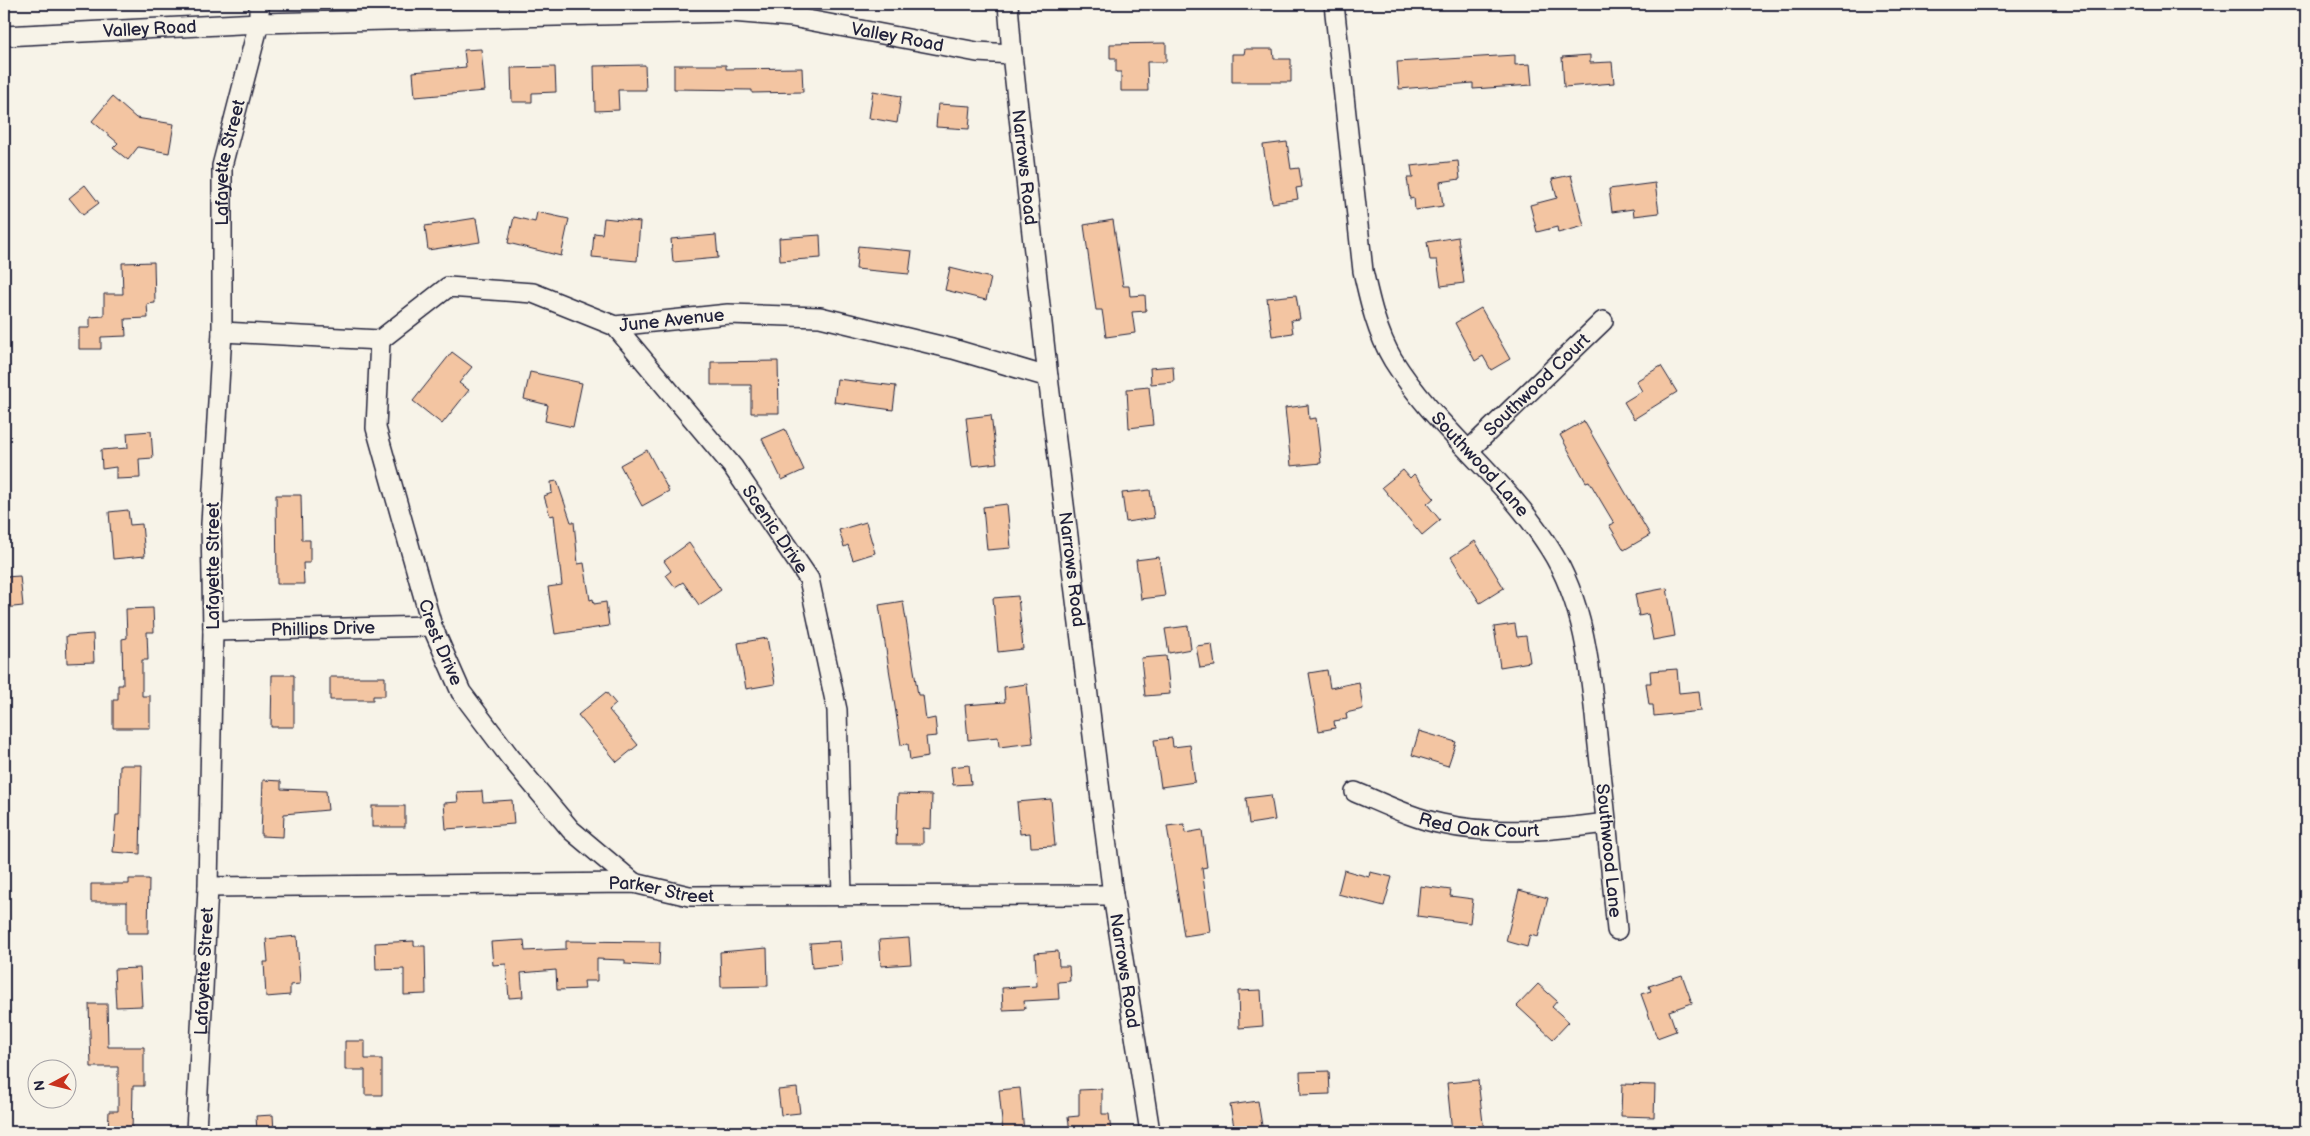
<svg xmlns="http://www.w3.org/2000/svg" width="2310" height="1136" font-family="'Balsamiq Sans',sans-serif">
	<rect width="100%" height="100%" fill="#f7f3e8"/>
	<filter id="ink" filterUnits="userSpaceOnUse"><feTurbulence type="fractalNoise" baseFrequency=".02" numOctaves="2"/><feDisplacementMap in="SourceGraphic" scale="10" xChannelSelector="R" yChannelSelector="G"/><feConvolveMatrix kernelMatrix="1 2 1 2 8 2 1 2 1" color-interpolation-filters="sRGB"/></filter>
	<g filter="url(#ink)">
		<g fill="#f3c5a2" stroke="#22223b">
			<polygon points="1166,43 1166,62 1147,62 1148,91 1121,91 1121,72 1116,72 1116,58 1110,58 1110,44"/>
			<polygon points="481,49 485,91 415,97 413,72 466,67 464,50"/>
			<polygon points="1245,49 1273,49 1274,59 1291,59 1291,82 1232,82 1232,54 1244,54"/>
			<polygon points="1515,55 1515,65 1530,64 1532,85 1473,89 1473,83 1399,89 1397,62"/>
			<polygon points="1590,55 1590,63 1612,62 1614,83 1564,87 1562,57"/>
			<polygon points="645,65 646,90 618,90 619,110 595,111 594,66"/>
			<polygon points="674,65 726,65 726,69 802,68 803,92 752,93 752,90 674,89"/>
			<polygon points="555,67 556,92 532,93 532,102 512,102 511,68"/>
			<polygon points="873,91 901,96 897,123 869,118"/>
			<polygon points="112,97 136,118 174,124 169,153 138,147 128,160 113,148 118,143 92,121"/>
			<polygon points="938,104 971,106 969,129 936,127"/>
			<polygon points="1287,142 1291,169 1299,168 1302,187 1296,188 1298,199 1272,203 1263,145"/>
			<polygon points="1458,161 1460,179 1440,182 1443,206 1415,210 1414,198 1410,199 1407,178 1413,178 1411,166"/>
			<polygon points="1571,175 1584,226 1558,233 1557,227 1537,232 1530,205 1557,198 1552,179"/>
			<polygon points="1655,183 1659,213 1634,216 1633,209 1612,212 1609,189"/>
			<polygon points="85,185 99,203 83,215 69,198"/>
			<polygon points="537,212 569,219 561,256 508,243 514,217 535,222"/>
			<polygon points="476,218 480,242 428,250 425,226"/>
			<polygon points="604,218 640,222 637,261 592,257 594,233 602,234"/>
			<polygon points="1113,220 1123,286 1129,286 1130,296 1145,295 1146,311 1132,312 1135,333 1106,337 1102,310 1096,310 1084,225"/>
			<polygon points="716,235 718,258 673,262 671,239"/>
			<polygon points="820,235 821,258 780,261 779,238"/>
			<polygon points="1458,237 1464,283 1441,286 1437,260 1430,260 1427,242"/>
			<polygon points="858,246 912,251 909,274 856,269"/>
			<polygon points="154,262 155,303 147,304 148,318 125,319 126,336 101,337 101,349 79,349 79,328 90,328 90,317 104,316 104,294 123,294 122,263"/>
			<polygon points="950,268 991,278 986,300 945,290"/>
			<polygon points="1296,295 1300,319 1291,320 1293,333 1272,336 1267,298"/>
			<polygon points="1481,308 1510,359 1491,370 1483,356 1475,361 1455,323"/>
			<polygon points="452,352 472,367 459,383 469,390 442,424 413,401"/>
			<polygon points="778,361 779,413 751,413 751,385 711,385 711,362"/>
			<polygon points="1173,366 1174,382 1151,384 1150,368"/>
			<polygon points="1661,366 1677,392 1634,419 1624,402 1642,391 1636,381"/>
			<polygon points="530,372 582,383 573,427 545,421 548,405 524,399"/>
			<polygon points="837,379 896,386 893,410 834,402"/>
			<polygon points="1149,387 1153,425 1129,428 1127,389"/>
			<polygon points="1308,405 1309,419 1316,418 1321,463 1291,466 1285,408"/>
			<polygon points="991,415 997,463 972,466 966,418"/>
			<polygon points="1584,421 1650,535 1624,550 1609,525 1614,523 1589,481 1586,482 1560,435"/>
			<polygon points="785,429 804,470 782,480 762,439"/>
			<polygon points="151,431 153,458 139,459 140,478 116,479 116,467 102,469 101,450 128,448 127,433"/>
			<polygon points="647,450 669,491 642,506 620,465"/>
			<polygon points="1403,470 1410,478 1414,474 1434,498 1427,504 1440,520 1422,535 1382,487"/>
			<polygon points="557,481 571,522 574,522 578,564 584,563 590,600 593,599 594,604 606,602 609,626 555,634 548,587 562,585 554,515 550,516 544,496 552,493 551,482"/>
			<polygon points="1150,490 1154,518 1126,522 1122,493"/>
			<polygon points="276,495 301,495 302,540 310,540 310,563 303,563 304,584 277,584"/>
			<polygon points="1007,504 1011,548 987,550 983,507"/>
			<polygon points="128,510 130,525 142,524 145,556 113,559 109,512"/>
			<polygon points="866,522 875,553 853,560 848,545 844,547 839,530"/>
			<polygon points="1475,541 1504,588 1480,603 1451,557"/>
			<polygon points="689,543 721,590 699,605 683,582 675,587 666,575 671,571 664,561"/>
			<polygon points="1159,557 1165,596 1141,599 1136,560"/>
			<polygon points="20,576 23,606 4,608 4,577"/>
			<polygon points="1667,588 1675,636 1653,640 1648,614 1639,616 1635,594"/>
			<polygon points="1018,596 1023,649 998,652 993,598"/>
			<polygon points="903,601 918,695 923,695 926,720 935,718 937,736 926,737 928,757 910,760 908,744 901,745 879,605"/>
			<polygon points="153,608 154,632 147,632 148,660 142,660 142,696 150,696 150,728 113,728 113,700 118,700 118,685 123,685 122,639 127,638 126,609"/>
			<polygon points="1515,624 1517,637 1526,636 1530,662 1500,667 1494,627"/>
			<polygon points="1188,626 1191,649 1169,653 1165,629"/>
			<polygon points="93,634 94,662 67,663 66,636"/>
			<polygon points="767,638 775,684 746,689 738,643"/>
			<polygon points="1212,644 1215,666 1200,668 1196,646"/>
			<polygon points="1166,656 1170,694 1145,696 1141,658"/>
			<polygon points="1677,669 1679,693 1699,691 1701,711 1654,716 1653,705 1649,705 1646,683 1651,683 1650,671"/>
			<polygon points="1327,670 1330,688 1359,682 1363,709 1346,713 1347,719 1334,721 1335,728 1319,731 1309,673"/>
			<polygon points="272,675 294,675 294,727 271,727"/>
			<polygon points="330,677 385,677 385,696 373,696 373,700 330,700"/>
			<polygon points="1027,684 1033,743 999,747 998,737 968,740 965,705 1005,702 1004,687"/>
			<polygon points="606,692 616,704 609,710 638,745 617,762 578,715"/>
			<polygon points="1419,731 1456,742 1448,766 1412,755"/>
			<polygon points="1172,738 1173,747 1190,745 1195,782 1161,787 1154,740"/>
			<polygon points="120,765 142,765 140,854 113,852 116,815 119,815"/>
			<polygon points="969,765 971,784 953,785 951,767"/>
			<polygon points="263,780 281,781 281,789 326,791 328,810 284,814 283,837 261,836"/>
			<polygon points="482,791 483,802 512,800 514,824 446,829 444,803 458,802 457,792"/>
			<polygon points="898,794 932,795 931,829 923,828 923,844 896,844"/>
			<polygon points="1271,795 1275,820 1249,824 1246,798"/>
			<polygon points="1051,799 1055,846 1031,847 1030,833 1020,834 1017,802"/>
			<rect x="372" y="806" width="33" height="21"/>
			<polygon points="1184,824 1185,833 1202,830 1207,867 1202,868 1210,932 1184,936 1167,826"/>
			<polygon points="1344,870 1369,877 1370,872 1392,877 1384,906 1338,894"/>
			<polygon points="129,879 149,879 148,933 127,933 127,902 91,902 91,884 129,884"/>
			<polygon points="1420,886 1451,890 1450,896 1473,899 1470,923 1417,916"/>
			<polygon points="1519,890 1548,898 1538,937 1530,935 1527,947 1506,941"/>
			<polygon points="297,936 300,984 290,985 290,995 266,997 264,962 268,962 266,939"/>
			<polygon points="909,938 911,964 881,966 879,940"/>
			<polygon points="524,940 525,951 566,949 566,941 660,942 659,966 625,964 625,960 597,959 597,981 584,981 585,989 557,990 556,970 521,973 523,997 509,998 506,964 493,965 491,942"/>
			<polygon points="414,941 414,946 425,946 426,994 404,995 404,969 376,970 375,943"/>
			<polygon points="840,941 842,965 812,968 810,943"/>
			<polygon points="767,948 768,986 721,987 720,952"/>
			<polygon points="1058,951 1059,966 1069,966 1070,981 1058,982 1059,999 1024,1001 1025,1009 1003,1010 1002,988 1037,986 1035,953"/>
			<polygon points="140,968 142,1006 116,1007 114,969"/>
			<polygon points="1682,975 1692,1003 1669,1011 1676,1031 1657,1038 1641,994 1651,991 1649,986"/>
			<polygon points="1538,984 1557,1001 1552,1007 1569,1022 1553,1039 1517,1006"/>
			<polygon points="1261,990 1263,1026 1239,1028 1238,991"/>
			<polygon points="89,1004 107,1004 108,1047 144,1047 144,1086 133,1086 132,1132 108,1132 109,1111 118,1111 118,1067 91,1067"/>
			<polygon points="345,1041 365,1041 365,1059 382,1059 382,1095 365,1095 365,1070 345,1070"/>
			<polygon points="1329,1071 1330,1094 1301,1095 1300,1072"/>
			<polygon points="1478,1080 1484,1132 1452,1132 1447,1083"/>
			<polygon points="1622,1084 1655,1085 1654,1117 1621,1116"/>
			<polygon points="797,1088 800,1113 781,1115 778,1090"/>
			<polygon points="1020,1088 1024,1132 1003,1132 999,1090"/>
			<polygon points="1102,1089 1102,1114 1109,1114 1111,1132 1070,1132 1068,1117 1079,1116 1079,1090"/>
			<polygon points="1258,1101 1263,1132 1235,1132 1230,1105"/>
			<polygon points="273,1115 274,1132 257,1132 256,1116"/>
		</g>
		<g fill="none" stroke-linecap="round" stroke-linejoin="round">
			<g stroke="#22223b" stroke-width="22">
				<g id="minor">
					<path id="s1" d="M1008 4 1012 54 1048 377 1113 895 1150 1132"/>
					<path id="s2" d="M1334 4 1363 271C1370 302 1377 333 1393 360 1436 429 1506 478 1550 549 1587 607 1591 678 1598 745 1605 807 1611 868 1617 930"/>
					<path id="s3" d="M4 36 259 23 731 12 792 17 977 52 1012 54"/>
					<path id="s4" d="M615 326 733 467 809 579 837 710 842 895"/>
					<path id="s5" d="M222 332 380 340 448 287 533 293 615 326 728 314 820 317 953 349 1048 377"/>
					<path id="s6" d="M380 340 376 428 432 626 461 692 510 757 571 830 634 883"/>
					<path id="s7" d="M1469 450 1603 321"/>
					<path id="s8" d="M213 631 432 626"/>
					<path id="s9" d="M1355 792C1384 804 1412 818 1442 824 1496 836 1552 830 1607 823"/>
					<path id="s10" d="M208 887 634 883 689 896 1113 895"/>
					<path id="s11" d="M196 1132 208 887 213 631 211 524 222 332V166L259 23V4"/>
				</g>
			</g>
			<use href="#minor" stroke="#f7f3e8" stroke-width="19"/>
		</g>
	</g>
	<g text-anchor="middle" stroke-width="4.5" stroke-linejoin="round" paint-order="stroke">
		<g font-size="18" fill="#22223b" stroke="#f7f3e8">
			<text dy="6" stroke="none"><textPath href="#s3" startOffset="146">Valley Road</textPath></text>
			<text dy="6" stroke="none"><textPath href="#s3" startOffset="896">Valley Road</textPath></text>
			<text dy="6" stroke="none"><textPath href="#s11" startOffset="971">Lafayette Street</textPath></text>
			<text dy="6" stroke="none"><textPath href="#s1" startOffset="164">Narrows Road</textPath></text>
			<text dy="6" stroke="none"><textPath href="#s5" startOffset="475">June Avenue</textPath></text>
			<text dy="6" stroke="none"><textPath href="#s7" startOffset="94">Southwood Court</textPath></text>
			<text dy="6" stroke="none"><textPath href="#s2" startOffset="499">Southwood Lane</textPath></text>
			<text dy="6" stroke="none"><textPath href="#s4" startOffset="259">Scenic Drive</textPath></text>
			<text transform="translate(213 566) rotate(-90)" y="6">Lafayette Street</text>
			<text dy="6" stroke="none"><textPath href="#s1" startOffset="569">Narrows Road</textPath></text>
			<text dy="6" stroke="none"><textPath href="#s8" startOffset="110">Phillips Drive</textPath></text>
			<text dy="6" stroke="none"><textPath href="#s6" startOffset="312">Crest Drive</textPath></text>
			<text dy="6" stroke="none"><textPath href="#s9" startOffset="130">Red Oak Court</textPath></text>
			<text dy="6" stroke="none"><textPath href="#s2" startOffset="919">Southwood Lane</textPath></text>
			<text dy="6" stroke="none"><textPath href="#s10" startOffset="454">Parker Street</textPath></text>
			<text dy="6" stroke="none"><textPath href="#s1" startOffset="974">Narrows Road</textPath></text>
			<text dy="6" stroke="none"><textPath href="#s11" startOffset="161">Lafayette Street</textPath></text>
		</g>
	</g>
	<rect width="2310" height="1136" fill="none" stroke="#f7f3e8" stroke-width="20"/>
	<rect x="10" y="10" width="2290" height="1116" fill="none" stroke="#22223b" stroke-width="2" filter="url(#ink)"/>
	<g transform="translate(52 1084) rotate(263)"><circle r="24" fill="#f7f3e8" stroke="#a29fa3"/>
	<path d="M0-4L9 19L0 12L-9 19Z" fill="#c8321e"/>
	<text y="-8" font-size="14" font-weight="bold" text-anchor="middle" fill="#22223b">N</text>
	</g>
</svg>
